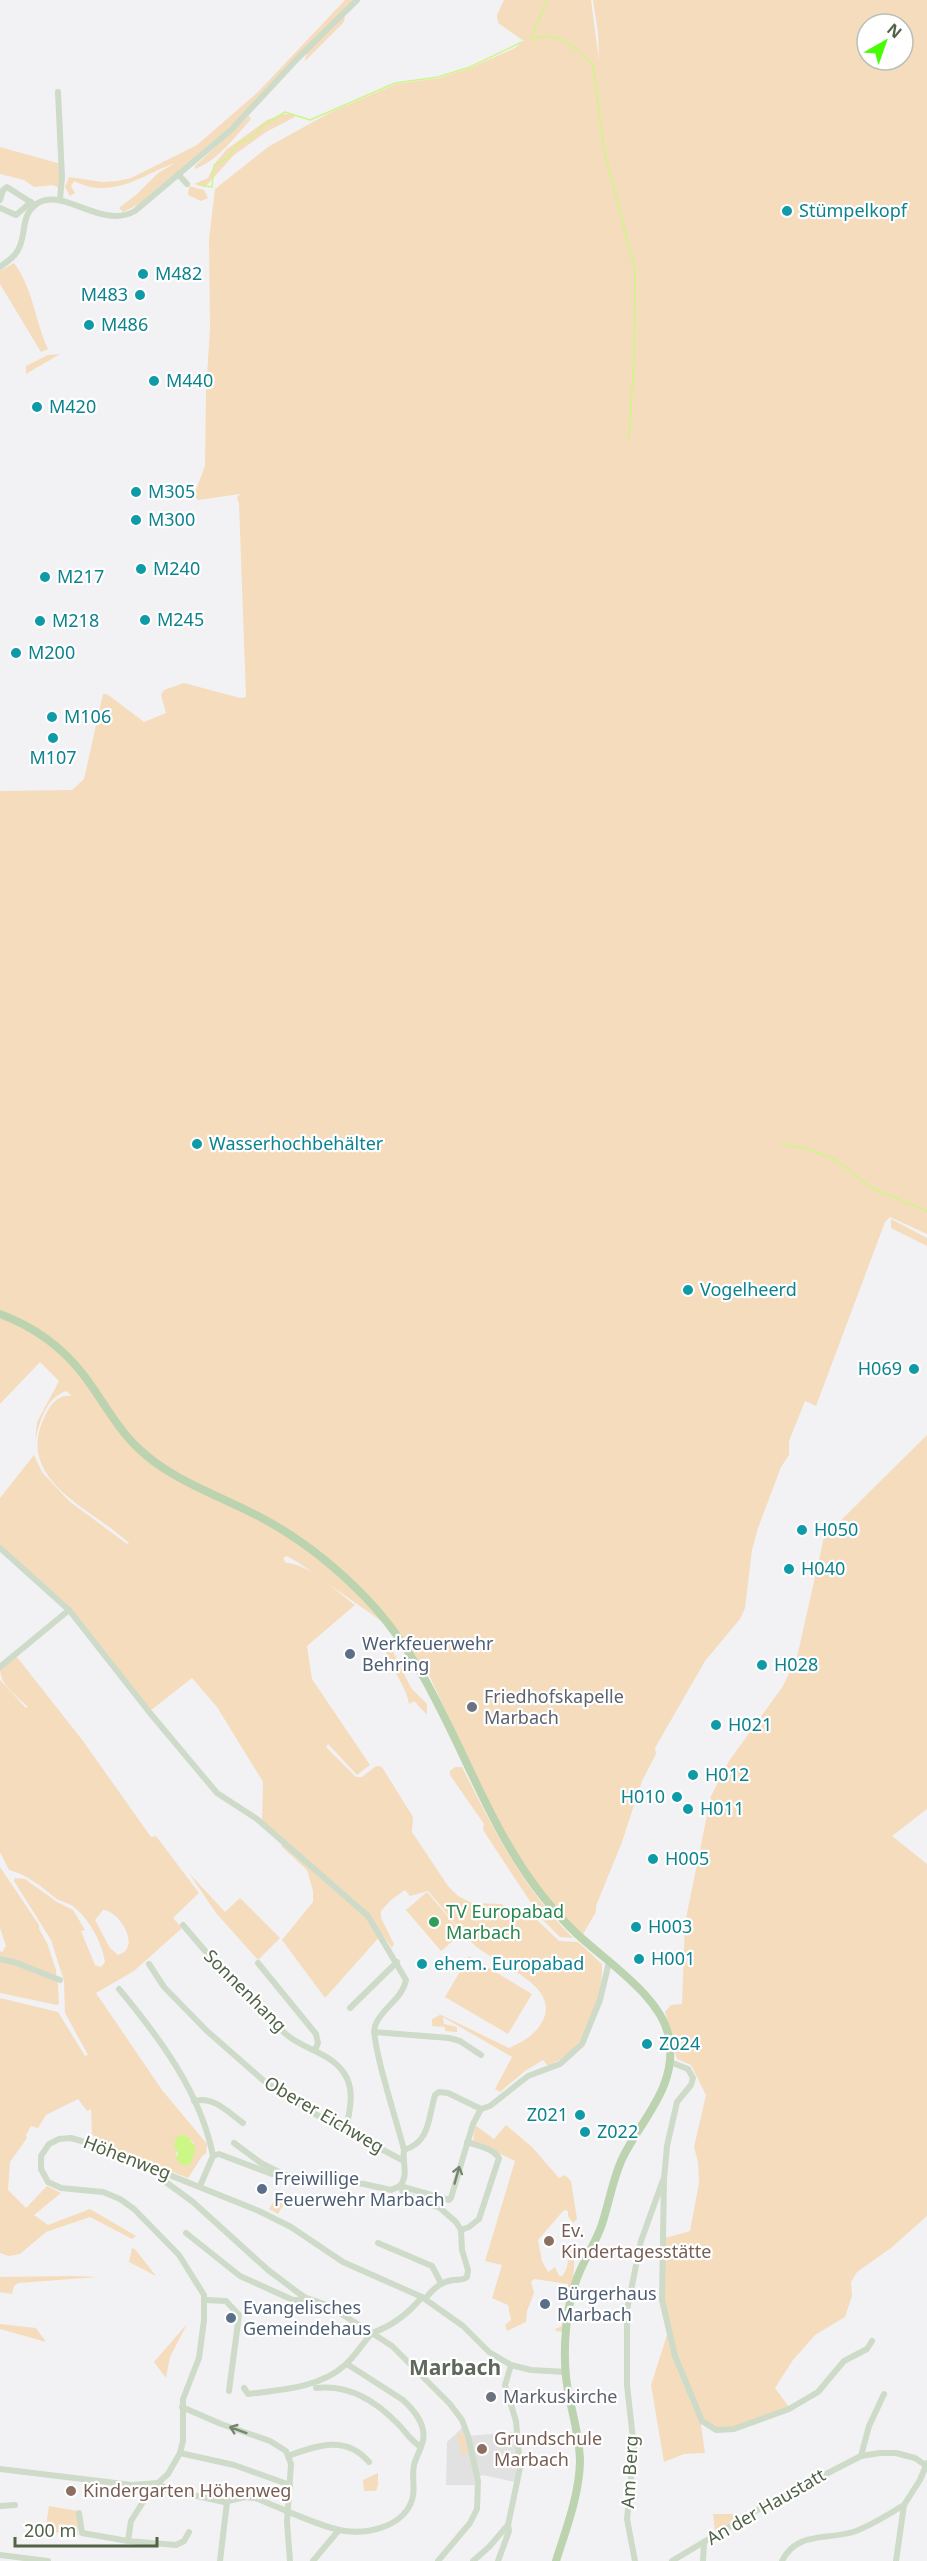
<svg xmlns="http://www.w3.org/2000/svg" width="927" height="2561" font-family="'Noto Sans',sans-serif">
	<rect width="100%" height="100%" fill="#f2f2f5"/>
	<polygon fill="#e1e1e2" points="463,2427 466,2436 516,2432 518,2457 515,2482 483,2475 476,2478 477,2485 446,2485 447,2442"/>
	<g fill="#f5dcbd" fill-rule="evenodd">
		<path d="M345 0H353L228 129 139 204 123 212 119 208 137 194 158 173 175 163C140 176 112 200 74 181L71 186 75 193 70 196 65 187 69 177 102 182 118 181 131 178 197 145 258 92Z"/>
		<path d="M504 0H591L599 61 598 33 593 0H927V1234L890 1217 885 1222 816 1406 805 1401 789 1441V1455L781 1467 758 1528 752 1550 745 1608 740 1619 705 1661 655 1748 656 1754 642 1781 622 1842 596 1906V1912L583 1934C532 1897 505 1834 478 1779 462 1744 445 1710 429 1675V1658L420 1665 384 1623 299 1563 287 1556 283 1558 286 1563C307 1563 338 1592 355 1605L307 1646 312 1679 370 1765 357 1775 328 1744 326 1747 356 1777H362L376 1766 382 1767 413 1817 412 1832 448 1886 458 1896 472 1903 501 1904 537 1920 559 1941 578 1942 602 1964C603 1991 591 2031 572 2051 566 2057 556 2062 548 2066L543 2060 525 2071 500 2092 495 2089 512 2057 443 2017 444 2024 457 2027V2032L445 2031V2027L432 2026V2019L440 2015 435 2012 509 2048C523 2042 538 2033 544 2018 558 1982 490 1963 470 1941 455 1925 442 1907 428 1891L410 1896 405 1890 391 1900 381 1911V1918L394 1944 392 1948 382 1934 325 1998 282 1940 313 1902V1891L307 1870 281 1846 283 1844 262 1822 263 1782 217 1707 192 1678 150 1711 70 1607 0 1545V1498L34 1455 42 1472 69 1501 127 1544 129 1543C91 1507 10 1480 47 1412 52 1402 60 1394 72 1396L66 1391C45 1399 40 1421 35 1441L37 1422 59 1381 40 1362 0 1404V791L72 790 84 779 103 694H107L144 722 166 713 161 695 164 690 184 683 240 698 246 697 239 503 237 498 240 494 198 500 194 495 205 466 206 390 210 329 209 239 215 189 268 147 329 113 396 84 439 78 470 68 515 48 524 41 498 23 497 15ZM867 24H903V60H867Z"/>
		<polygon points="345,15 344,22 304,62 308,51"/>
		<polygon points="284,114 293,114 295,117 266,132 234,155 205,187 194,184 208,178 216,162 227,149 267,120"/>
		<path d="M249 116 251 119C236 136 217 161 195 169V166Z"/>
		<polygon points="0,147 61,164 61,189 53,185 34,187 24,180 0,174"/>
		<polygon points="189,186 204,190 208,198 201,201 188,195"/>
		<path d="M14 263C33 288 35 321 48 349L41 352 0 284V271Z"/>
		<polygon points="60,354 26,374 26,366 48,355"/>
		<polygon points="891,1219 927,1238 927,1246 891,1228"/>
		<polygon points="927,1435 927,1809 892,1836 927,1864 927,2216 891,2248 857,2272 851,2282 852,2296 845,2317 815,2335 793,2360 775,2388 789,2407 734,2428 716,2428 705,2421 701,2425 705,2453 684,2454 664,2462 651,2385 667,2335 664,2300 665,2238 690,2231 699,2183 698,2162 694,2147 706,2095 691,2065 677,2059 665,2012 671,2005 682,2004 685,1923 711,1796 729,1761 783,1686 797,1657 824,1537"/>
		<path d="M389 1643 411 1688 427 1704V1715L414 1701 409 1704C406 1684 389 1668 385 1647Z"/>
		<path d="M17 1657 83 1741 151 1837 156 1836 199 1893 173 1918 182 1928 134 1971 96 1993 162 2090 207 2144 206 2154 203 2155 188 2178 103 2145 92 2134 91 2109 87 2111 78 2099 46 2115 38 2128 31 2126 26 2135 27 2138 10 2162 8 2190 26 2208 47 2186 61 2193 34 2215 48 2225 90 2209 136 2236 132 2239 90 2217 46 2232 20 2254 9 2256 0 2253V1998L58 2012 85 2056 88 2055 65 2013 64 1981 51 1940 14 1881 15 1878 25 1879 57 1902 73 1910 85 1930 81 1931 95 1965 101 1967 105 1962C102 1942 89 1919 74 1907 69 1903 62 1902 57 1899 41 1887 29 1875 9 1870L0 1852V1680L26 1708 28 1707C17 1696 0 1685 0 1669ZM103 1910C116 1910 136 1937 126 1950 124 1953 120 1954 118 1955L110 1948 95 1920ZM180 2135H184L194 2143 176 2156Z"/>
		<path d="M455 1767H462C493 1828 523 1889 573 1938L560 1937 541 1918 483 1830 484 1824 450 1775V1771Z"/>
		<polygon points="0,1867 39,1925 39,1929 47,1943 56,1970 56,1975 53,1975 58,1984 59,2003 57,2005 0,1993 0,1951 2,1952 6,1946 0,1928"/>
		<polygon points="189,1873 225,1912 240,1898 280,1938 258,1960 216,1913"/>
		<polygon points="427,1892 462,1933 441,1951 406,1910"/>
		<polygon points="469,1956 532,1994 508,2034 445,1997"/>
		<path d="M475 2125 494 2139 506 2125 532 2147 559 2178 565 2175 571 2181 577 2219 573 2223 568 2216V2211L564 2210 538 2240 542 2261 548 2272 555 2267 559 2276H562C571 2267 566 2256 570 2245L571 2244C580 2263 567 2310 563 2332L556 2331 555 2329 562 2326 568 2284 534 2279 531 2282 534 2293 527 2311 526 2322 507 2331 505 2325 511 2320 508 2305 492 2298 502 2265 485 2261 515 2161 473 2141Z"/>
		<polygon points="277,2196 286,2201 278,2214 269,2209"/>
		<polygon points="132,2248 135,2249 156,2276 129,2262"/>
		<polygon points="72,2276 98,2277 18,2283 14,2286 12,2294 0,2292 0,2277"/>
		<polygon points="0,2324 36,2328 46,2342 0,2329"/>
		<polygon points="187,2324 170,2357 166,2378 154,2362"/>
		<polygon points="464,2433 468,2454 462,2455 457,2435"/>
		<polygon points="378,2473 378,2485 376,2491 364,2491 363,2480"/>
		<polygon points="49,2506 78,2511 78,2535 45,2531"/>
		<polygon points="713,2514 733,2514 736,2519 715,2531"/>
	</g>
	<polygon fill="#ccf786" points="184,2135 188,2137 196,2148 191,2163 185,2166 176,2160 178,2153 174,2145 177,2136"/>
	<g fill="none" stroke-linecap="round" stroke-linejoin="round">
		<g stroke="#ccf786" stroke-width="1.5">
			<polyline points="532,36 547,0"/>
			<path d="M531 39C553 33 563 38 579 52"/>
			<polyline points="582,55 593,65 604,150 635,270 634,361 629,437"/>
			<polyline points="199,185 212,187 214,165 226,159 239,143 251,138 265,124 285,112 310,120 395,83 438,77 470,67 522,42"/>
			<polyline points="782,1144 807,1149 834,1159 872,1188 927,1211"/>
		</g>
		<g stroke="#cedbc8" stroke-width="6">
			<polyline points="58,92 62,177 60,199"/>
			<polyline points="178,174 187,184"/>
			<polyline points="0,200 3,190 7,187 35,205"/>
			<polyline points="0,208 16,215 31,202"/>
			<path d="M0 267C7 262 16 256 19 248 27 231 20 215 38 203 64 187 101 230 135 211L231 130 298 58 357 0"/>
			<path d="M0 1548 69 1610 150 1713 217 1793 257 1819 368 1916 406 1980C402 2000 381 2008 375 2026 370 2041 399 2128 404 2150 402 2163 409 2175 400 2186L391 2190 364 2184 272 2174 219 2154 213 2156 200 2186"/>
			<polyline points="0,1667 69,1610"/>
			<path d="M183 1925C215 1963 249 2002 287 2035 305 2050 331 2053 344 2073 356 2091 349 2111 346 2131"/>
			<polyline points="0,1959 14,1962 60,1980"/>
			<polyline points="258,1963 316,2034 318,2043 315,2050"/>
			<polyline points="149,1964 164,1987 207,2031 264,2081 315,2114 402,2160"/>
			<path d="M119 1989C159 2037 201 2093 213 2156"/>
			<polyline points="350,2008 397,1962"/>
			<polyline points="374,2032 449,2038 460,2041 481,2055"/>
			<polyline points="670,2062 688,2069 693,2078 691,2085 677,2102 667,2146 664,2179 662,2300 675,2356 702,2421 716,2430 734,2429 789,2409 818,2392 844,2361 867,2349 872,2341"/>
			<path d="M194 2101C214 2096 228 2112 243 2123"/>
			<polyline points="234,2143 261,2163 285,2175"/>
			<path d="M404 2150C430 2142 428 2119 435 2095L439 2092 448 2093 481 2109"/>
			<path d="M160 2171 159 2175 163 2180 193 2202 268 2270 304 2297 327 2305 372 2333C392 2326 408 2314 422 2297"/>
			<polyline points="400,2186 449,2200 451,2198 473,2124 481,2109 490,2106 528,2076 560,2064 582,2044 600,2000 609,1962"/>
			<path d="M400 2186 404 2194 440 2208 456 2222 461 2230 462 2250 468 2270 467 2277C462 2281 459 2279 453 2280 440 2282 433 2289 425 2299"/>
			<path d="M461 2230 469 2227 479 2219 499 2158C493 2148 478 2146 467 2142"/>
			<polyline points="186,2233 240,2276 293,2300 301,2300 304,2297"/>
			<polyline points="378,2243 432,2266 441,2283"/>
			<polyline points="205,2300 226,2301 239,2315 229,2391"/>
			<path d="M244 2388 248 2394C280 2390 320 2388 345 2365 355 2356 363 2343 372 2333L392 2346 450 2404 462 2420 468 2436 478 2481 477 2509 470 2523 438 2561"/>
			<path d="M316 2388C349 2384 376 2401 398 2424 406 2432 411 2441 421 2447"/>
			<polyline points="182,2407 221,2424 270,2441 286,2451 291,2464 287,2522 290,2561"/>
			<polyline points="180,2453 234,2465 290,2485"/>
			<path d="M288 2456C318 2445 346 2435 369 2462"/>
			<polyline points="861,2456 869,2426 884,2394"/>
			<polyline points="0,2469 132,2485 158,2483 168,2474 180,2453 183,2441 183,2399 199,2358 204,2320 204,2295 179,2255 134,2209 120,2199 103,2192 61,2188 48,2182 41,2169 41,2156 49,2144 59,2139 71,2138 95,2145 259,2211 291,2227 343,2262 422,2297 463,2326 489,2352 511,2365 531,2370 566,2372"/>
			<path d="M158 2483 166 2489 224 2502 245 2497 255 2498C279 2507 322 2528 345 2531 368 2534 399 2527 410 2505 417 2492 411 2479 414 2465 416 2457 420 2451 422 2444 428 2427 415 2411 403 2400L347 2364"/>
			<polyline points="149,2486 148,2494 131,2521 128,2541 176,2545 184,2541 189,2532"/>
			<polyline points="0,2506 15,2505"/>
			<polyline points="79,2513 82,2533 128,2541"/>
			<polyline points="0,2555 48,2561"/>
			<polyline points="220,2561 227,2502"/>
			<polyline points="313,2561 339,2530"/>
			<polyline points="473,2561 489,2547 508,2525"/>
			<polyline points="498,2561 509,2531 508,2525 520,2468 516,2421 505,2385 511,2365"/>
			<polyline points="635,2561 627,2519 634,2448 627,2385 627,2310 641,2241 663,2180"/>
			<polyline points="672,2561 764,2506 861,2456 880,2453 896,2453 915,2458 925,2465"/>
			<polyline points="703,2561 704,2542"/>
			<path d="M782 2561C797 2531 827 2540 853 2532 871 2526 887 2515 904 2505"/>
			<polyline points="896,2561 904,2505 920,2480 927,2463"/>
		</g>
		<path stroke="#bbd3af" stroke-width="8" d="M0 1314C32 1326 60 1345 82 1373 101 1397 115 1426 138 1448 172 1481 219 1495 260 1517 300 1538 335 1566 366 1598 447 1682 470 1803 541 1894 552 1908 564 1922 577 1934 607 1962 662 1997 669 2038 678 2087 641 2119 622 2159 612 2181 609 2204 601 2227 594 2246 581 2264 575 2284 566 2311 563 2348 566 2377 569 2405 580 2433 580 2462 579 2496 566 2529 556 2561"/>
	</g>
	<defs><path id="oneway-shaft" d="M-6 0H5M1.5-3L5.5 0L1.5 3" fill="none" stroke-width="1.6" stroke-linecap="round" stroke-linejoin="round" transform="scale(1.5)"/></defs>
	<g stroke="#76866e">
		<use href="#oneway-shaft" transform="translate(457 2175) rotate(-74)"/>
		<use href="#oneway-shaft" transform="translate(238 2430) rotate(-160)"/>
	</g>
	<g fill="#0f9aa8" stroke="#fff" stroke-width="2">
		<circle cx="787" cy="211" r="6"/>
		<circle cx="143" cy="274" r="6"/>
		<circle cx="140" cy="295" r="6"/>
		<circle cx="89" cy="325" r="6"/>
		<circle cx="154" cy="381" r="6"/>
		<circle cx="37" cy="407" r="6"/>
		<circle cx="136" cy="492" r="6"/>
		<circle cx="136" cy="520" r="6"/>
		<circle cx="141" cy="569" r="6"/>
		<circle cx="45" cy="577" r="6"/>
		<circle cx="145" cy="620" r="6"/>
		<circle cx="40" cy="621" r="6"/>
		<circle cx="16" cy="653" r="6"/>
		<circle cx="52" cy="717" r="6"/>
		<circle cx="53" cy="738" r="6"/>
		<circle cx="197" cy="1144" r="6"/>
		<circle cx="688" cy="1290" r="6"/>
		<circle cx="914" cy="1369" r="6"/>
		<circle cx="802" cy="1530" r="6"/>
		<circle cx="789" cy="1569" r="6"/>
		<circle cx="762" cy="1665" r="6"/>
		<circle cx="716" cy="1725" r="6"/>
		<circle cx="693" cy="1775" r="6"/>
		<circle cx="677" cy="1797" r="6"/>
		<circle cx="688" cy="1809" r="6"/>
		<circle cx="653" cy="1859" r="6"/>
		<circle cx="636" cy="1927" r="6"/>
		<circle cx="639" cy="1959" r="6"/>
		<circle cx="422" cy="1964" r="6"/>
		<circle cx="647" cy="2044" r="6"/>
		<circle cx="580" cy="2115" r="6"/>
		<circle cx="585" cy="2132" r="6"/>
	</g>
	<g fill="#5c6f8a" stroke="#fff" stroke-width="2">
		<circle cx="350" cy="1654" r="6"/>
		<circle cx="262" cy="2189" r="6"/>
		<circle cx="545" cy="2304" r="6"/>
		<circle cx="231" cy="2318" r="6"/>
	</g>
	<g fill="#6b7280" stroke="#fff" stroke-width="2">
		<circle cx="472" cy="1707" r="6"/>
		<circle cx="491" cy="2397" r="6"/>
	</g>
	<circle fill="#2e9e5b" stroke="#fff" stroke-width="2" cx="434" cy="1922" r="6"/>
	<g fill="#8d6e63" stroke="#fff" stroke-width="2">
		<circle cx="549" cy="2241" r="6"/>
		<circle cx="482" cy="2449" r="6"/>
		<circle cx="71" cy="2491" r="6"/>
	</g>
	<g text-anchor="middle" stroke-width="4.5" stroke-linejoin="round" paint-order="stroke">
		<g font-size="18" fill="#0d838f" stroke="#fff" text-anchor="start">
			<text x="799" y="217">Stümpelkopf</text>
			<text x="155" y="280">M482</text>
			<text x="128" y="301" text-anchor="end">M483</text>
			<text x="101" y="331">M486</text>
			<text x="166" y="387">M440</text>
			<text x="49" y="413">M420</text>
			<text x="148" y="498">M305</text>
			<text x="148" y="526">M300</text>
			<text x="153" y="575">M240</text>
			<text x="57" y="583">M217</text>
			<text x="157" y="626">M245</text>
			<text x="52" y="627">M218</text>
			<text x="28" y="659">M200</text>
			<text x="64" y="723">M106</text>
			<text x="53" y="764" text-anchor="middle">M107</text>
			<text x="209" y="1150">Wasserhochbehälter</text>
			<text x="700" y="1296">Vogelheerd</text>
			<text x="902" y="1375" text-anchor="end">H069</text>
			<text x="814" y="1536">H050</text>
			<text x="801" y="1575">H040</text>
			<text x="774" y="1671">H028</text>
			<text x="728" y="1731">H021</text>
			<text x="705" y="1781">H012</text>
			<text x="665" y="1803" text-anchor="end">H010</text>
			<text x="700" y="1815">H011</text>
			<text x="665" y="1865">H005</text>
			<text x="648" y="1933">H003</text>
			<text x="651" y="1965">H001</text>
			<text x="434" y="1970">ehem. Europabad</text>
			<text x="659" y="2050">Z024</text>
			<text x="568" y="2121" text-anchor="end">Z021</text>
			<text x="597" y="2138">Z022</text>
		</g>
		<g font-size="18" fill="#4e5e75" stroke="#fff" text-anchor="start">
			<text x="362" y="1650">Werkfeuerwehr<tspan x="362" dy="21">Behring</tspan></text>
			<text x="274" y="2185">Freiwillige<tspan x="274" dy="21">Feuerwehr Marbach</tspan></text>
			<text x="557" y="2300">Bürgerhaus<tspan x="557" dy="21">Marbach</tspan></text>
			<text x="243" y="2314">Evangelisches<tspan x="243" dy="21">Gemeindehaus</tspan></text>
		</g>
		<g font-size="18" fill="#5b616d" stroke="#fff" text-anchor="start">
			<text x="484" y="1703">Friedhofskapelle<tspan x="484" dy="21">Marbach</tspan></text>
			<text x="503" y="2403">Markuskirche</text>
		</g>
		<g font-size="18" fill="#27864d" stroke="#fff" text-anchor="start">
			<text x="446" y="1918">TV Europabad<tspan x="446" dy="21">Marbach</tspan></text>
		</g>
		<g font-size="18" fill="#516247" stroke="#fff">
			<text transform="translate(245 1991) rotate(45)" y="6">Sonnenhang</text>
			<text transform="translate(324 2115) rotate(30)" y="6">Oberer Eichweg</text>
			<text transform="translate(127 2158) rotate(21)" y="6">Höhenweg</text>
			<text transform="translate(630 2472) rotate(-87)" y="6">Am Berg</text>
			<text transform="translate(766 2507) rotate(-30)" y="6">An der Haustatt</text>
		</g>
		<g font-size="18" fill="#785e54" stroke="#fff" text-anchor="start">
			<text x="561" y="2237">Ev.<tspan x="561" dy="21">Kindertagesstätte</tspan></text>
			<text x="494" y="2445">Grundschule<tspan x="494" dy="21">Marbach</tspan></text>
			<text x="83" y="2497">Kindergarten Höhenweg</text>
		</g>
		<g font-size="21" font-weight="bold" fill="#60685d" stroke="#fff">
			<text x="455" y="2375">Marbach</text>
		</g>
	</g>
	<g transform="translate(885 42) rotate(40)"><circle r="28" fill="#ffffff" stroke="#b9c0b5" stroke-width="1.5"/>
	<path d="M0-4.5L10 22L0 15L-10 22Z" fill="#47fc05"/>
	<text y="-9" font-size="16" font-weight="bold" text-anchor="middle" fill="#516247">N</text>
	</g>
	<path d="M15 2537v9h142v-9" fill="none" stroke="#516247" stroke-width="3"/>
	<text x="24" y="2537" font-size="18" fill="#516247" stroke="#ffffff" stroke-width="4.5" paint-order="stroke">200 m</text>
</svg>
